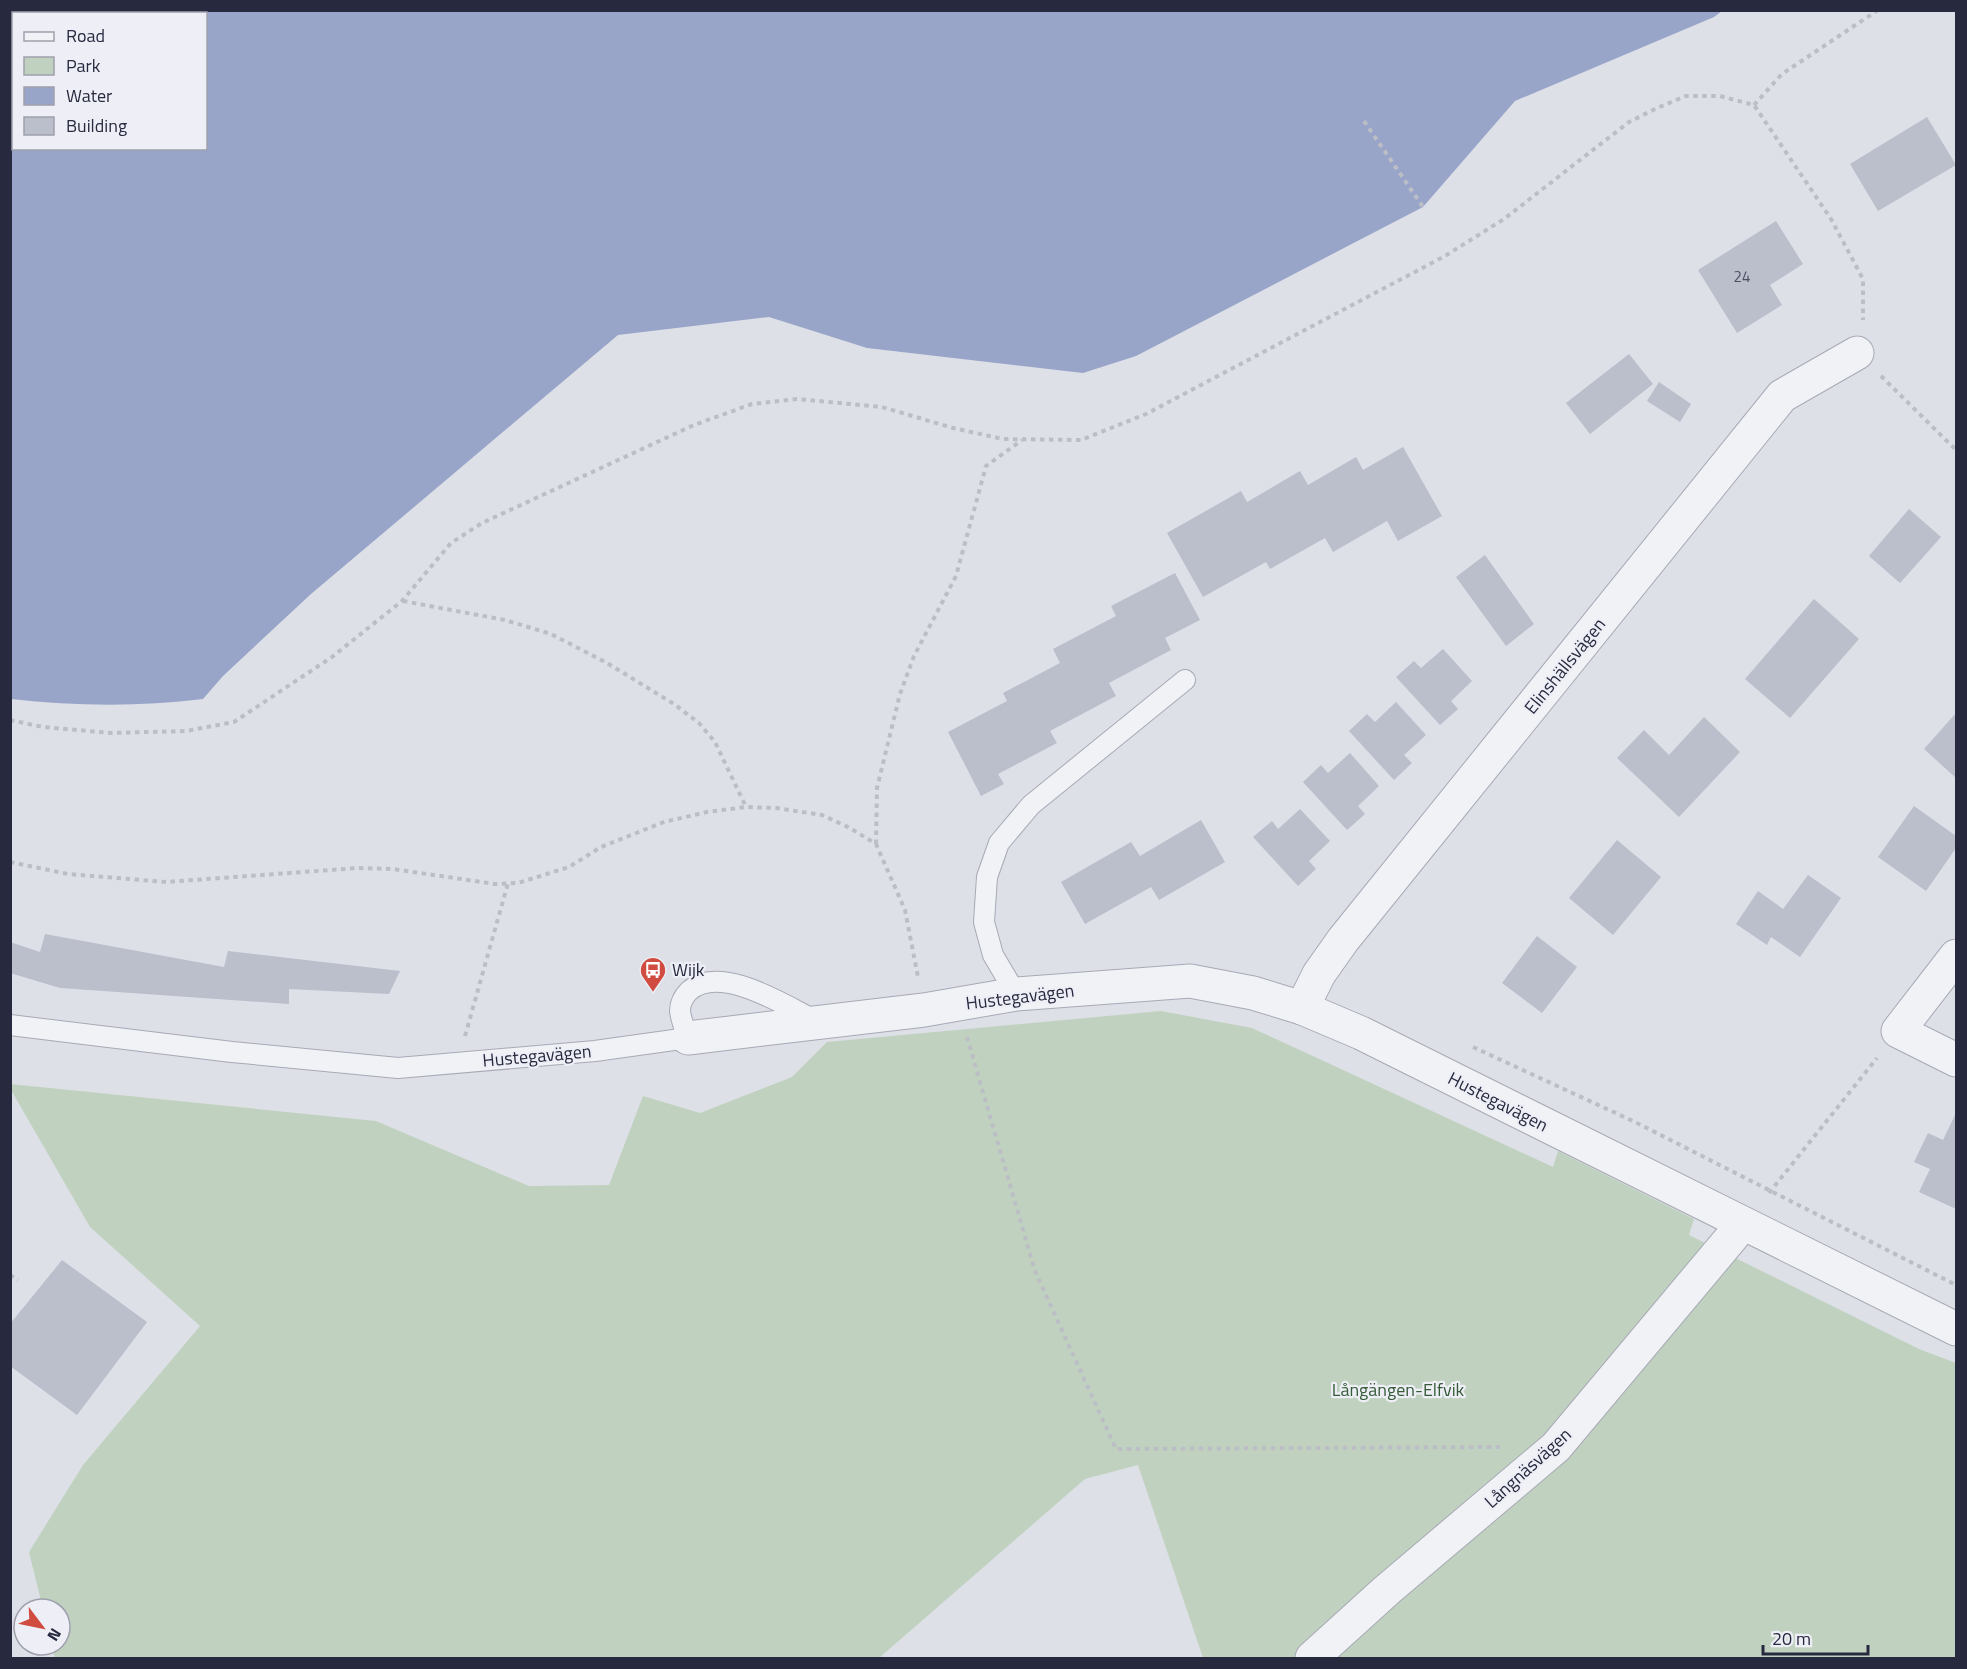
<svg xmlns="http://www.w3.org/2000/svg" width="1967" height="1669" font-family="'Titillium Web',sans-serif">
	<rect width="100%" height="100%" fill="#dee0e8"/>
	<polygon fill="#c0d2bf" points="1161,1011 1252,1028 1553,1167 1558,1151 1694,1219 1689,1235 1919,1349 1956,1363 1956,1658 1203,1658 1138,1465 1085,1479 879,1658 55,1658 51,1645 60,1645 60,1609 43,1609 29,1552 83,1465 200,1326 90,1227 11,1090 10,1084 376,1121 529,1186 609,1185 643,1096 700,1113 792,1077 827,1042"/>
	<path fill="#98a5c9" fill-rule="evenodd" d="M11 10H1722V11L1714 17 1515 101 1423 207 1136 356 1083 373 867 348 769 317 618 335 311 594 223 676 203 699C139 707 74 706 11 699ZM14 14H206V148H14Z"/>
	<g fill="#bbbecb">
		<polygon points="1927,117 1956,165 1878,211 1850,164"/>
		<polygon points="1776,221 1803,264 1770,285 1782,305 1737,333 1698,270"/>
		<polygon points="1629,354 1653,384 1590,434 1566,403"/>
		<polygon points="1659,382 1691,404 1680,422 1647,401"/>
		<polygon points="1403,447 1442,516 1398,541 1387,521 1333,552 1325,538 1270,569 1266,562 1203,597 1167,533 1241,491 1247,502 1300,471 1308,485 1356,457 1363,470"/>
		<polygon points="1909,509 1941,537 1900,583 1869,556"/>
		<polygon points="1485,555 1534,624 1506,646 1456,577"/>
		<polygon points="1175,573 1200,620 1165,638 1171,650 1109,683 1116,696 1050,731 1057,743 998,774 1004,784 981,796 948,732 1007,701 1003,693 1060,663 1053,649 1116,616 1111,606"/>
		<polygon points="1814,599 1859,639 1790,718 1745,679"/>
		<polygon points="1443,649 1472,681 1451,701 1458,709 1440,725 1396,677 1414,661 1421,668"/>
		<polygon points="1396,702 1426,735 1404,755 1412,763 1394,780 1349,731 1367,714 1375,722"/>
		<polygon points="1956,713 1956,778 1924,749"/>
		<polygon points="1704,717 1740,752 1679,817 1617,758 1644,730 1669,755"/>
		<polygon points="1350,753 1379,786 1358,806 1365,814 1347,830 1303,782 1321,765 1328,773"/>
		<polygon points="1914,806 1956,836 1956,848 1926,891 1878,857"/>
		<polygon points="1300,809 1330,841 1309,861 1316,869 1298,886 1253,837 1272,821 1278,829"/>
		<polygon points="1201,820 1225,862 1159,900 1151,887 1085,924 1061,882 1131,842 1140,856"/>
		<polygon points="1617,840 1661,877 1613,935 1569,898"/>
		<polygon points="1808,875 1841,898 1800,957 1771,937 1767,945 1736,924 1758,891 1783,909"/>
		<polygon points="45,934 224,967 228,951 400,971 389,994 289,989 289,1004 60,988 10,973 10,942 40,952"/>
		<polygon points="1537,936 1577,967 1542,1013 1502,983"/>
		<polygon points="1955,1115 1956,1116 1956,1209 1919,1192 1930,1169 1914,1162 1928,1133 1943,1140"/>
		<polygon points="62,1260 147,1322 77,1415 10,1366 10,1324"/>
	</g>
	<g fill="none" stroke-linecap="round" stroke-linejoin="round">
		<g stroke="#a7a9b5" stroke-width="22">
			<g id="lane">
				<polyline points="1016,994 993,955 984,922 987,877 999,843 1031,805 1185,680"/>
				<path d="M10 1025 232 1052 398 1068 595 1051 688 1038C685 1030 681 1020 680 1011 680 1003 683 997 689 991 720 963 786 1006 816 1021"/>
			</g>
		</g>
		<g stroke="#a7a9b5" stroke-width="35">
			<g id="street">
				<polyline points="1956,956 1898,1031 1956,1060"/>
				<polyline points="1302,1008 1319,974 1343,940 1782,396 1857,353"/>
				<polyline points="688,1038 924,1010 1016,994 1190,981 1253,993 1302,1008 1361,1033 1956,1329"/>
				<polyline points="1312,1658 1387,1590 1556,1447 1742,1225"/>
			</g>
		</g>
		<g stroke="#bcbec6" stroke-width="4" stroke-dasharray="4.5 4.5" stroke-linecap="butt">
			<polyline points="1754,105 1782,74 1878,10"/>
			<polyline points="1364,121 1423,207"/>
			<polyline points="1881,376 1956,450"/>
			<polyline points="403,601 505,620 551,634 607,663 674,704 699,723 715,742 746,807"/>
			<polyline points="10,720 43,727 111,733 186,731 234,722 332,657 402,601 451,543 482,523 694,425 752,404 797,399 882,407 953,428 1003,439 1081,440 1146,414 1445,256 1504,219 1629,122 1657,108 1686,96 1720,96 1754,105 1831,219 1863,279 1863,320"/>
			<polyline points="876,844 877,788 900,694 914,656 956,576 986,466 1022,440"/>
			<polyline points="10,862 68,874 166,882 358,868 393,869 495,884 518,883 569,867 601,847 664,822 707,812 746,807 776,808 822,815 850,828 876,844 905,910 918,977"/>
			<polyline points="465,1036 508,883"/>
			<polyline points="967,1037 1035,1271 1116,1449 1500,1447"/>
			<polyline points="1473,1047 1635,1122 1956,1285"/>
			<polyline points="1769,1193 1877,1058"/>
			<polyline points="10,1275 18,1280"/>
		</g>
		<use href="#lane" stroke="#f1f2f6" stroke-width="20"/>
		<use href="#street" stroke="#f1f2f6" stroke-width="33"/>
	</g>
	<defs>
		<g id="bus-pin" transform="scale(1.35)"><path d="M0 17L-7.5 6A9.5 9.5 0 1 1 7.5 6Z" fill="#d04b40" stroke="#eeeff6"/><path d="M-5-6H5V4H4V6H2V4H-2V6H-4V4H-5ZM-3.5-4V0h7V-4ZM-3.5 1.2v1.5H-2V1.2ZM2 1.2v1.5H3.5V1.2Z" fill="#fff"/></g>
	</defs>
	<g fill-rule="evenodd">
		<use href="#bus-pin" x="653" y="970"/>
	</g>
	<g text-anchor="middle" stroke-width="4.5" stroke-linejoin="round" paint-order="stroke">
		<g font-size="15" fill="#4c4f62">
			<text x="1742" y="282">24</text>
		</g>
		<g font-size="18" fill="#272a3f" stroke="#eeeff6">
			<text transform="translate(1565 666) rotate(-51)" y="6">Elinshällsvägen</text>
			<text transform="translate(1020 997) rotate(-7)" y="6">Hustegavägen</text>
			<text transform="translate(537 1056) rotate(-5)" y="6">Hustegavägen</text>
			<text transform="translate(1498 1102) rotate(27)" y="6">Hustegavägen</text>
			<text transform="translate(1528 1468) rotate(-42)" y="6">Långnäsvägen</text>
		</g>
		<g font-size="18" fill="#272a3f" stroke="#eeeff6" text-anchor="start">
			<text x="672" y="976">Wijk</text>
		</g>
		<g font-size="18" fill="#345b36" stroke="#eeeff6">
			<text x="1398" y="1396">Långängen-Elfvik</text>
		</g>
	</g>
	<rect width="1967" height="1669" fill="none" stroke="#272a3f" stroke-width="24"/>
	<rect x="12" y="12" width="195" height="138" fill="#eeeff6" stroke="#9ea0ad" stroke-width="1.5"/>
	<rect x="24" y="32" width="30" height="9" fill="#f1f2f6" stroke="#9ea0ad" stroke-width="1.5"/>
	<text x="66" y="42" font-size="18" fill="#272a3f">Road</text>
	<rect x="24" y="57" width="30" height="18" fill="#c0d2bf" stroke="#9ea0ad" stroke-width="1.5"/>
	<text x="66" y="72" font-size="18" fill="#272a3f">Park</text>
	<rect x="24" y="87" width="30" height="18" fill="#98a5c9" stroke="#9ea0ad" stroke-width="1.5"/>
	<text x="66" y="102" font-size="18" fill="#272a3f">Water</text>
	<rect x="24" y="117" width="30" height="18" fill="#bbbecb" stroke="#9ea0ad" stroke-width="1.5"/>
	<text x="66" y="132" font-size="18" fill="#272a3f">Building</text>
	<g transform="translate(42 1627) rotate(122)"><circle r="28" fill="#eeeff6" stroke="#9ea0ad" stroke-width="1.5"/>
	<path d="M0-4.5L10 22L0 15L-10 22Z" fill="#d04b40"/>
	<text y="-9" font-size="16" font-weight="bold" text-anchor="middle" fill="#272a3f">N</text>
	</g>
	<path d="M1763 1645v9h105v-9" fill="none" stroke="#272a3f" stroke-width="3"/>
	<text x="1772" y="1645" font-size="18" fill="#272a3f" stroke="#eeeff6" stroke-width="4.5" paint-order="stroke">20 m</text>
</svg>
